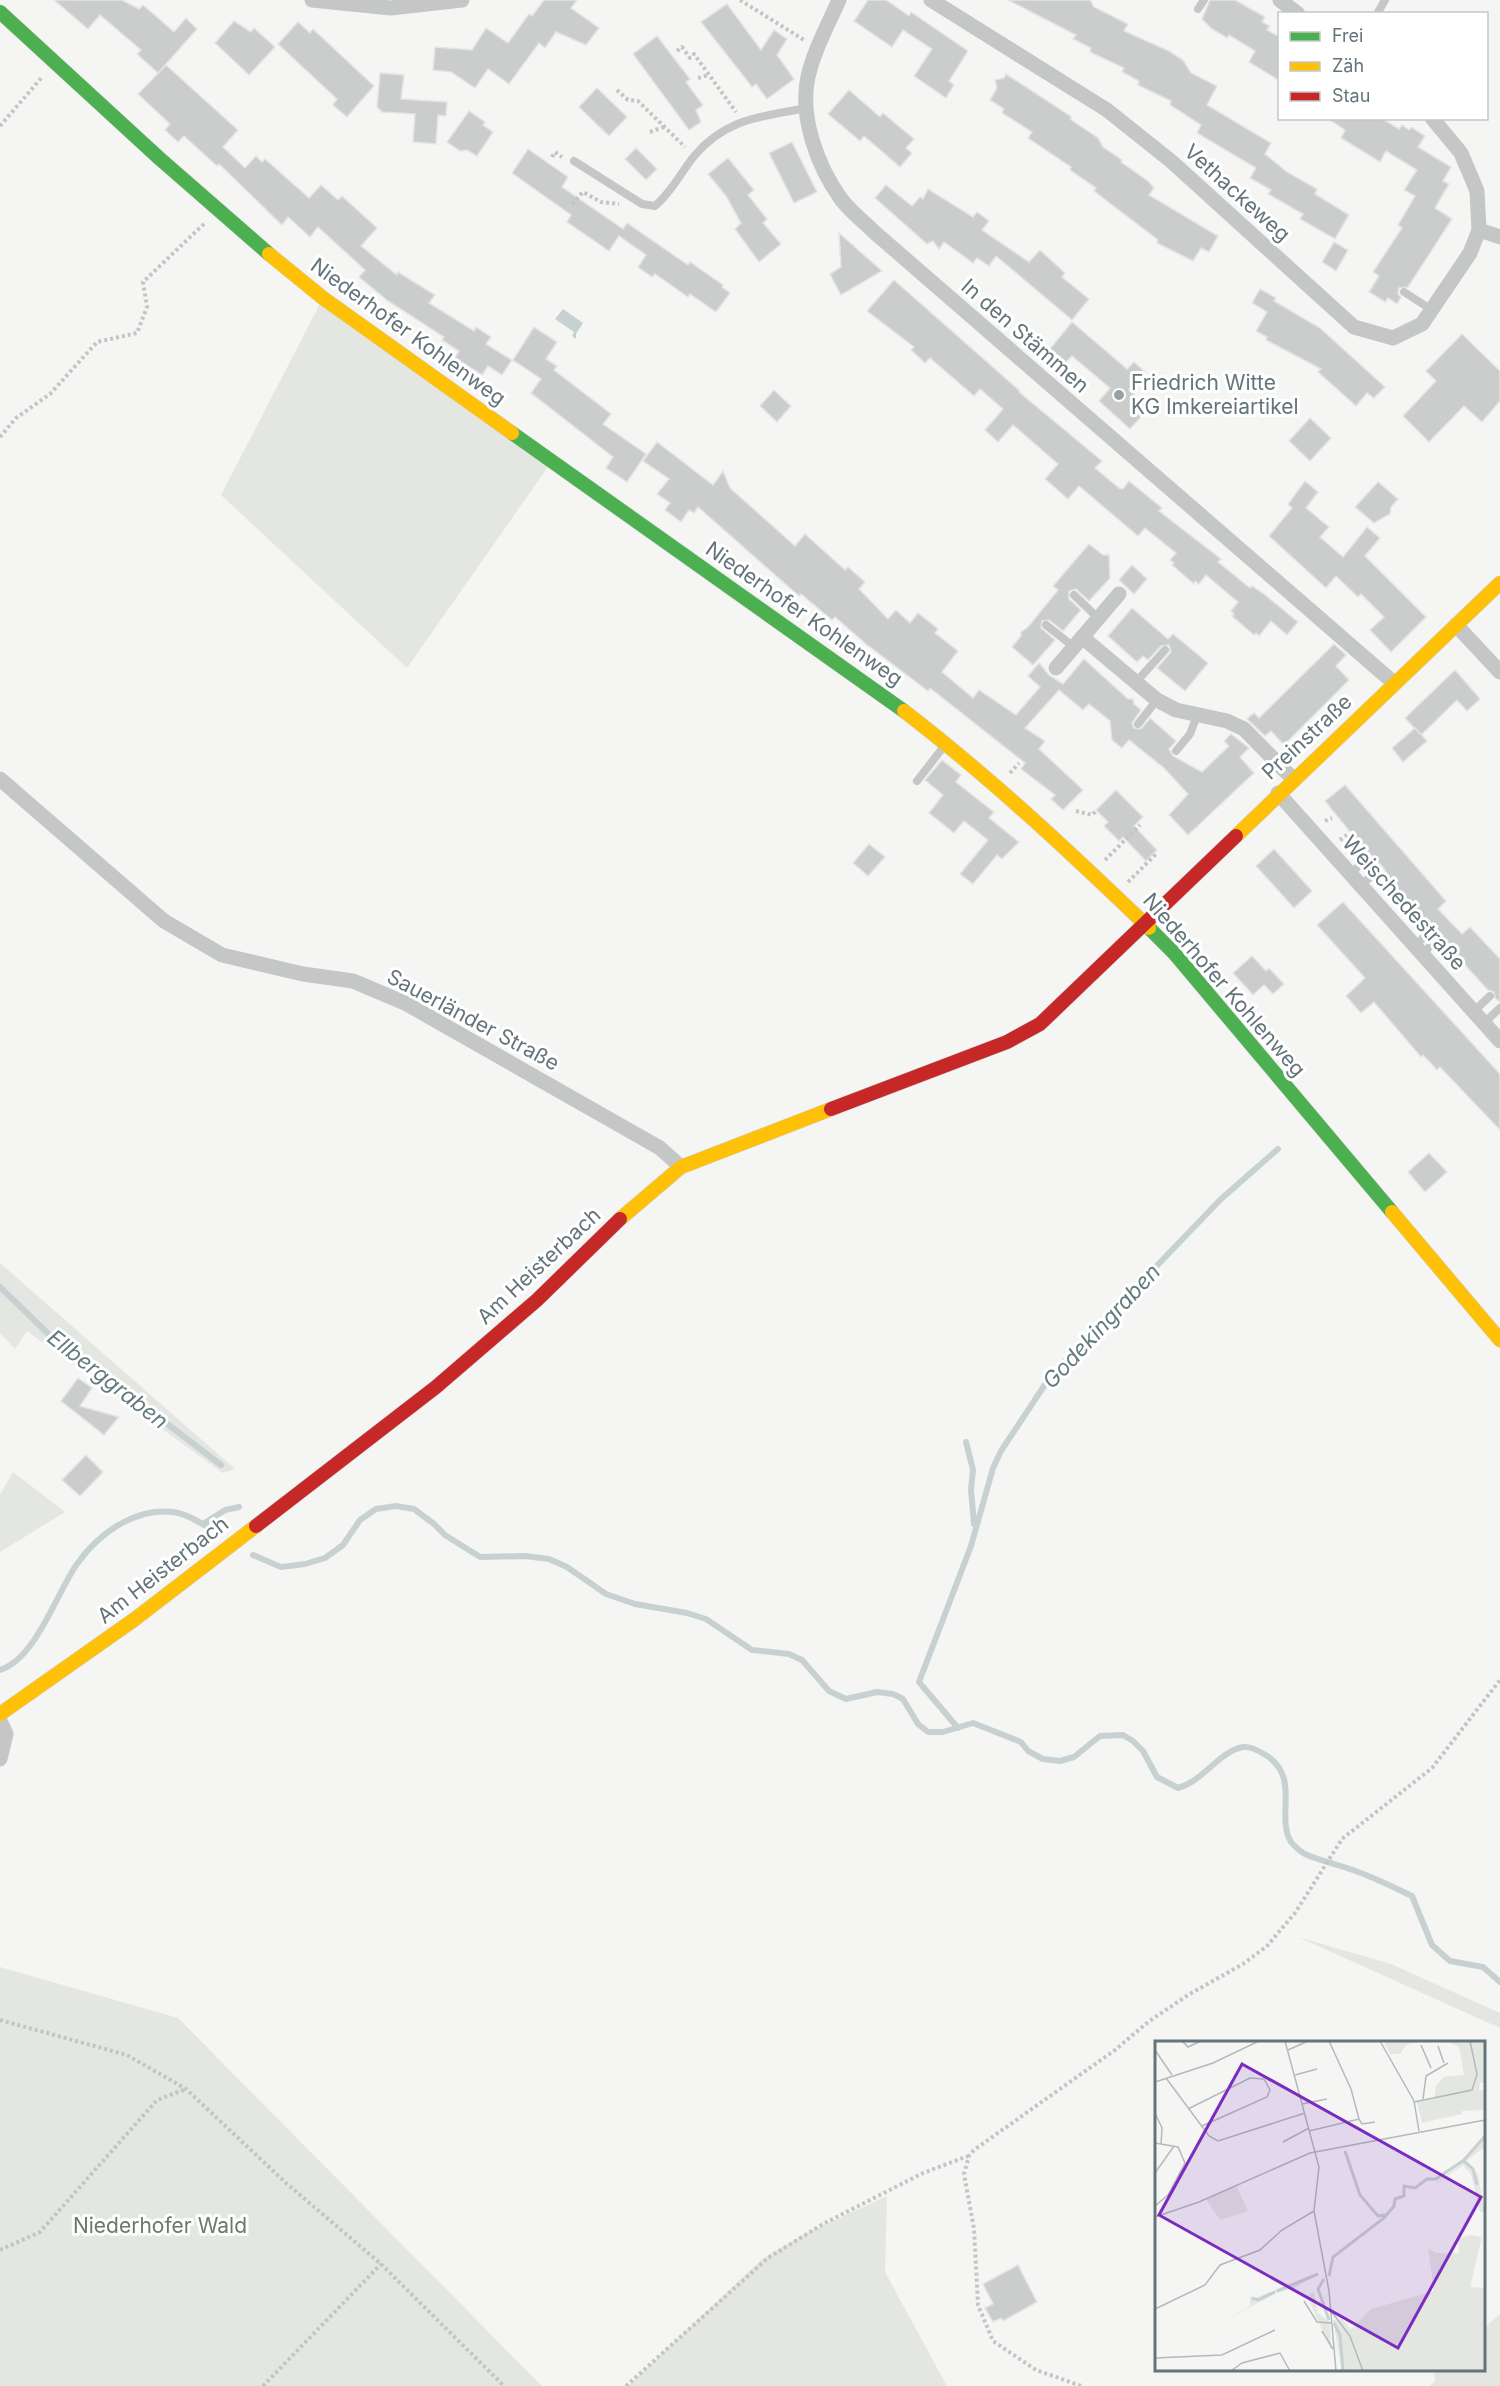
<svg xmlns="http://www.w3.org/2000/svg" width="1500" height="2386" font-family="Inter,sans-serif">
	<rect width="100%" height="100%" fill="#f5f5f4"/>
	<g fill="#e4e6e1">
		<polygon points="323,298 552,461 407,668 221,495"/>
		<polygon points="0,1263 235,1469 223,1473 27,1331 15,1349 0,1333"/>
		<polygon points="13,1472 65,1512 0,1552 0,1495"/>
		<polygon points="1298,1937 1391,1964 1500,2013 1500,2028"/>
		<polygon points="0,1967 178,2018 542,2386 0,2386"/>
		<polygon points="887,2196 885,2272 947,2386 628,2386 763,2258 807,2233"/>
		<polygon points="1500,2314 1500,2386 1430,2386 1435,2381 1434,2370 1484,2370 1484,2328"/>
	</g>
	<polygon fill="#c8d1d2" points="563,309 583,323 576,334 576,339 572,336 574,332 555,319"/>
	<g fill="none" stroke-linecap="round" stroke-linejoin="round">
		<g stroke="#c8d1d2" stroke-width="6">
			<polyline points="0,1287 65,1350 114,1383 221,1465"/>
			<polyline points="966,1442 973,1470 971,1490 974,1524"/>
			<polyline points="203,1524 225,1510 239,1507"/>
			<path d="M253 1555 281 1567 305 1564 325 1558 343 1545 360 1520 376 1509 396 1506 414 1509 434 1524 445 1535 480 1557 525 1556 549 1559 567 1567 606 1594 635 1604 687 1613 706 1619 752 1650 789 1654 802 1660 829 1691 846 1699 877 1692 893 1694 903 1699 918 1724 928 1732H943L973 1723 1021 1742 1028 1751 1043 1759 1060 1761 1074 1757 1100 1736 1123 1735 1133 1741 1143 1751 1157 1777 1178 1788C1203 1781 1220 1751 1243 1747 1250 1746 1259 1751 1264 1754 1302 1776 1275 1815 1291 1842 1294 1846 1301 1852 1305 1854 1320 1861 1337 1864 1353 1870 1373 1877 1393 1887 1412 1896L1432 1945 1450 1961 1483 1967 1500 1982"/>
			<path d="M0 1670C36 1659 57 1592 77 1564 98 1534 135 1507 173 1512 187 1514 199 1522 211 1529"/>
			<polyline points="958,1728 919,1682 971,1546 993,1468 1001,1451 1050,1377 1221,1199 1278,1149"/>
		</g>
	</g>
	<g fill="#cbcdcd" stroke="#e4e4e4" stroke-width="1.5">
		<polygon points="54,0 122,0 139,9 143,5 174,32 186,18 197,29 158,73 137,54 141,50 100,15 88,29"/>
		<polygon points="544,0 577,0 571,8 599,28 586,45 556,32 545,48 539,43 509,84 488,69 475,88 451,72 433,70 435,47 472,50 486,28 508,43 529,14 532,16"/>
		<polygon points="868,0 886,0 909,16 911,12 968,51 949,81 954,85 946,98 914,76 932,49 903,30 892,47 854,21"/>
		<polygon points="1008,0 1090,0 1094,7 1128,24 1124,31 1169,51 1183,60 1191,73 1217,86 1207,105 1271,143 1265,154 1287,172 1317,189 1315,194 1349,215 1335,239 1300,219 1303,214 1268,194 1271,190 1250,178 1256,168 1197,133 1201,125 1170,105 1171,101 1138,85 1139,81 1122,72 1124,68 1090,52 1091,48 1073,39 1076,35"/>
		<polygon points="1210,0 1235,0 1265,17 1262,22 1270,26 1267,30 1280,37 1280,81 1249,62 1255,51 1229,35 1227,38 1212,29 1202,19"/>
		<polygon points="727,4 761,50 774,30 787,39 777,55 794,79 767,99 756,84 752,87 701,22"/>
		<polygon points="234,21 251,32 254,28 275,47 249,75 215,43"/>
		<polygon points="298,22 310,33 313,29 374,86 347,117 333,105 337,99 278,44"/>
		<polygon points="657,36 690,79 686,82 703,105 696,110 701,122 689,130 633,54"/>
		<polygon points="166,65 238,130 223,147 245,168 256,156 262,162 265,159 309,198 321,185 338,200 342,196 377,228 361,246 397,275 398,272 435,295 429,303 474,331 476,327 491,337 486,344 512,360 502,375 488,366 482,375 455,358 459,351 442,340 444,337 388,301 359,277 365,270 318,227 310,237 288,217 282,225 219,164 217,166 184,136 178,142 165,130 170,124 138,94"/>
		<polygon points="380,73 404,75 401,99 447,102 446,116 438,115 436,144 413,142 415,114 382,112 377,107"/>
		<polygon points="1006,74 1072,117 1070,119 1098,138 1103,147 1122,160 1121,162 1148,181 1154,188 1149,195 1218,236 1209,252 1201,248 1193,261 1157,243 1158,240 1094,191 1096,188 1070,170 1071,167 1028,138 1032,132 1002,113 1004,109 990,100 997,88 995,80 1004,78"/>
		<polygon points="597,88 627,117 609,136 579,107"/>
		<polygon points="849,90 880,117 883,113 914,139 906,148 912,153 900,167 864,136 860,141 828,114"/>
		<polygon points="469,111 485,122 483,125 493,132 477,156 467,150 460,151 447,142"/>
		<polygon points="1327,118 1381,118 1399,129 1402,125 1409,130 1411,127 1425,136 1418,147 1451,167 1443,181 1449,184 1435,208 1452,219 1408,287 1399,288 1398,294 1401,297 1397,304 1388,298 1385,302 1369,292 1379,276 1373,272 1402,228 1398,225 1415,196 1404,190 1417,170 1386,151 1380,162 1341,138 1345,130"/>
		<polygon points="792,142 817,192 794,203 769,153"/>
		<polygon points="636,148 657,169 646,180 625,159"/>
		<polygon points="528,149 568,177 562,187 623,229 627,223 688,265 690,262 723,285 722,287 730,293 716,312 690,294 688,297 655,274 652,277 638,267 646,255 619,236 609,251 567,222 571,215 512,173"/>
		<polygon points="728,158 754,190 748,195 767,219 763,223 781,244 759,262 735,229 741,223 726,196 708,174"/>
		<polygon points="886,185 912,206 920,197 923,199 928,189 973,217 977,212 989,221 982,230 1029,262 1040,250 1065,273 1062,277 1089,299 1072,320 996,256 989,266 977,258 973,263 944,242 939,249 933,241 927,244 875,198"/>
		<polygon points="839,233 882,271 841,295 830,274 841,267"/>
		<polygon points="1334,242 1348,250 1336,271 1322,262"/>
		<polygon points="894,280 1020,391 1019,392 1102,461 1095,468 1119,488 1123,489 1129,481 1162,508 1159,511 1221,559 1218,562 1250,588 1252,586 1264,594 1298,622 1287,635 1271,621 1259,636 1256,633 1254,635 1232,616 1234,614 1231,611 1238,602 1206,575 1199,584 1195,581 1194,584 1172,565 1174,563 1170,560 1176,553 1145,528 1138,536 1079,486 1068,499 1045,479 1058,464 1013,425 998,442 985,430 1003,409 980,389 974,396 930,358 925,363 911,350 914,347 867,311"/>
		<polygon points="1260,289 1276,298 1274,301 1320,328 1385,387 1374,398 1367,393 1356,406 1318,372 1321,369 1266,340 1267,337 1256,331 1267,312 1252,303"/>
		<polygon points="1072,322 1127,369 1134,362 1145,372 1129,390 1149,408 1130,429 1099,401 1110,388 1072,356 1066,362 1050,349"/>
		<polygon points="534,327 557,342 546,359 557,366 554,370 611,414 603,424 646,454 627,482 606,468 613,457 531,393 541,379 513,360"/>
		<polygon points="1462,334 1500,371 1500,401 1482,422 1464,406 1429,442 1403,416 1436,381 1426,371"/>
		<polygon points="774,390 791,406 777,422 760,406"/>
		<polygon points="1310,418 1331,438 1310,461 1289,441"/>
		<polygon points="657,442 713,485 723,471 730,488 795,546 805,534 845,570 848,567 865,582 859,589 888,619 896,610 910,623 918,613 938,629 935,633 958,651 942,672 973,698 979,690 1016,715 1040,687 1028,676 1039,663 1049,675 1063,684 1084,659 1128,699 1133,699 1134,704 1141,710 1132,723 1134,728 1141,729 1150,718 1176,741 1169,749 1173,756 1202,772 1229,746 1224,741 1231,734 1249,748 1240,757 1254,773 1188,835 1169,815 1188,794 1164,768 1129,740 1122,748 1112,740 1110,721 1089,704 1083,710 1059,690 1025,728 1045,741 1039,749 1083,790 1063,810 1051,799 1055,795 1021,769 1025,763 930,688 928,691 866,644 835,617 832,620 801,594 799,596 698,507 694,513 689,510 681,522 665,510 670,503 657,494 669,479 643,461"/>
		<polygon points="1305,481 1318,492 1306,508 1329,527 1320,537 1343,557 1367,527 1380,538 1365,556 1426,617 1391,652 1370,630 1384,617 1361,594 1358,597 1336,576 1326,588 1269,536 1292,508 1288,504"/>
		<polygon points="1378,482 1398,499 1391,507 1390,514 1374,523 1355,507"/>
		<polygon points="1089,544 1103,555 1109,555 1110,578 1089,601 1076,589 1069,591 1069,599 1081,610 1063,631 1049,620 1042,621 1041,628 1055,640 1033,665 1012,647 1021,636 1021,632 1028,627 1058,590 1053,586"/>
		<polygon points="1132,565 1147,579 1134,594 1119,580"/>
		<polygon points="1132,608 1168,639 1173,634 1208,663 1185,691 1157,668 1171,652 1169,645 1161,646 1148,660 1143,656 1137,662 1108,636"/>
		<polygon points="1334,644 1346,655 1336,666 1349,680 1284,745 1271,731 1265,736 1247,719 1254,713 1259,718"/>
		<polygon points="1455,670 1480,699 1467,711 1457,700 1421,735 1405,718"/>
		<polygon points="1415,728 1427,741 1403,762 1392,748"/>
		<polygon points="942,760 961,775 956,782 994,812 989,818 1019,842 1002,859 997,855 973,884 960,874 988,840 964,821 954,833 929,813 943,795 925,780"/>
		<polygon points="1345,785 1446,901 1438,909 1462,934 1470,927 1500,959 1500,1002 1495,998 1494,992 1488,990 1443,941 1442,936 1436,933 1435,927 1429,925 1386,879 1389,877 1383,867 1359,843 1325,801"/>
		<polygon points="1116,790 1143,817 1134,826 1157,850 1146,861 1123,837 1119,841 1104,826 1108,822 1096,810"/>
		<polygon points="869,844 885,857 868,876 853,863"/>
		<polygon points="1274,849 1312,891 1294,908 1256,866"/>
		<polygon points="1343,902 1500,1074 1500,1130 1440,1067 1437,1070 1423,1055 1421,1057 1374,1002 1361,1013 1346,996 1365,978 1317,925"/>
		<polygon points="1252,956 1266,971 1269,968 1284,984 1273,994 1264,985 1253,995 1233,973"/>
		<polygon points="1429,1153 1447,1172 1425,1192 1408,1172"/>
		<polygon points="78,1378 92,1388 80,1406 119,1417 104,1435 61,1401"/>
		<polygon points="86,1455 103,1472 80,1496 62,1480"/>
		<polygon points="1018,2265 1037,2302 1003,2321 1001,2318 993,2322 985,2308 993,2304 983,2284"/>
	</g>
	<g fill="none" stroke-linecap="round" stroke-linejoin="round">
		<g stroke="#d0d2d2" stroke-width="15">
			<g id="fast">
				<polyline points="0,12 159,158 269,254"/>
				<polyline points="512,433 904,711"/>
				<polyline points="1149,928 1174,953 1392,1212"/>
			</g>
		</g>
		<g stroke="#d0d2d2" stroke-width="15">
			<g id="slow">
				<polyline points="269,254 323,298 512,433"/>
				<path d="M904 711C991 778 1070 852 1149 928"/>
				<polyline points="1236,836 1500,583"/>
				<polyline points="1392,1212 1500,1340"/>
				<polyline points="620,1219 681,1167 831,1109"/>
				<polyline points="0,1714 135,1619 256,1526"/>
			</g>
		</g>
		<g stroke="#d0d2d2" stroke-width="15">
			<g id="jam">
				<polyline points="831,1109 1007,1042 1040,1024 1236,836"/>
				<polyline points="256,1526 436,1387 537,1300 620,1219"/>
			</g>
		</g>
		<g stroke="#c3c5c5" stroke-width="4" stroke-dasharray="3 3" stroke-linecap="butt">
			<polyline points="740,0 804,40"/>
			<polyline points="677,51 682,47 690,58 694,54 736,112"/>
			<polyline points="698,78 709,75"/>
			<polyline points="617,90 628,100 638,101 685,147"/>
			<polyline points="0,126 43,76"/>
			<polyline points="650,132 664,127"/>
			<polyline points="552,157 555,152 562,157"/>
			<polyline points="572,204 583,192 601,202 619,204"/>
			<polyline points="0,437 16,418 50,394 97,342 137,333 147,307 143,282 205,223"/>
			<polyline points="1010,773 1019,763"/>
			<polyline points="1076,811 1092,815 1096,811"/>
			<polyline points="1325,821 1332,818"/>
			<polyline points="1340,840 1347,835"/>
			<polyline points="1105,860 1140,825"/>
			<polyline points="1128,882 1157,853"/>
			<polyline points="0,2020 127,2055 186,2089 286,2183 381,2264 504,2386"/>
			<polyline points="0,2250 40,2232 157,2100 186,2089"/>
			<polyline points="263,2386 381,2264"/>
			<polyline points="626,2386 768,2258 823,2224 923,2173 968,2156"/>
			<polyline points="1081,2386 1036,2370 993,2341 978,2305 974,2229 964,2174 969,2156 974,2150 1115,2050 1148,2022 1188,1995 1243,1964 1267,1946 1295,1913 1342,1839 1432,1768 1500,1680"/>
		</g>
		<g stroke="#c5c7c7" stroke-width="8">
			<polyline points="1198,9 1204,0"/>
			<polyline points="1377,14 1385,0"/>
			<path d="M574 161 642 204 655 206C672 192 681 172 695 155 727 118 761 117 806 108"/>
			<polyline points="1404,292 1432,310"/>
			<polyline points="1074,595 1098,618"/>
			<polyline points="1046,625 1074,647"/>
			<polyline points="1136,682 1165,650"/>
			<polyline points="1138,724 1157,700"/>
			<polyline points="1176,751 1190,734 1198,713"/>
			<polyline points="917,781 945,745"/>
			<polyline points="1350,874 1368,858"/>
			<polyline points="1360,886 1378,870"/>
			<polyline points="1415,946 1430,931"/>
			<polyline points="1422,954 1437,940"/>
			<polyline points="1473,1012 1490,996"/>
			<polyline points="1484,1023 1500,1008"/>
		</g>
		<g stroke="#c5c7c7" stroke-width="15">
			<polyline points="312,0 391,8 462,0"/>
			<path d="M839 0C828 25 814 50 808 77 799 117 818 167 841 199 850 211 863 221 873 231L1394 683"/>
			<polyline points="931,0 1107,110 1171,161 1354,327 1393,338 1422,324 1470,253 1479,230 1477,191 1461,153 1432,118"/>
			<polyline points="1280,0 1298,14"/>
			<polyline points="1479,230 1500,237"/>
			<polyline points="1456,625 1500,672"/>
			<polyline points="1082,637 1157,700 1176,710 1227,721 1244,729 1293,779"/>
			<polyline points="1056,668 1119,594"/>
			<polyline points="0,779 164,921 222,955 303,974 353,981 405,1003 660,1148 681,1167"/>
			<polyline points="1278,793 1500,1041"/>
			<polyline points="0,1721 6,1734 0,1759"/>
		</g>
		<use href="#fast" stroke="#4caf50" stroke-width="14"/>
		<use href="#slow" stroke="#ffc107" stroke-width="14"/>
		<use href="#jam" stroke="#c62828" stroke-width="14"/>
	</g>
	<circle fill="#96a2a5" stroke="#fff" stroke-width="2" cx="1119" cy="395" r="6"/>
	<g text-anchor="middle" stroke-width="6" stroke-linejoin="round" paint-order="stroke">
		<g font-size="21" fill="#63757b" stroke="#fff">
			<text transform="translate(1237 193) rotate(42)" y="7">Vethackeweg</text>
			<text transform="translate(408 332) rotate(36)" y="7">Niederhofer Kohlenweg</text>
			<text transform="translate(1025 336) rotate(41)" y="7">In den Stämmen</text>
			<text transform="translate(804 614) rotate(35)" y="7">Niederhofer Kohlenweg</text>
			<text transform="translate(1307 737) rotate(-43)" y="7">Preinstraße</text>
			<text transform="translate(1404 903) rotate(48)" y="7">Weischedestraße</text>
			<text transform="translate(1224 985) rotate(49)" y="7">Niederhofer Kohlenweg</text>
			<text transform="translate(473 1020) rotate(28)" y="7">Sauerländer Straße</text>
			<text transform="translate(539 1266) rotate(-43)" y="7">Am Heisterbach</text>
			<text transform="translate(163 1570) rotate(-38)" y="7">Am Heisterbach</text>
		</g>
		<g font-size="21" fill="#63757b" stroke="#fff" text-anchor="start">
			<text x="1131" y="390">Friedrich Witte<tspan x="1131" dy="24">KG Imkereiartikel</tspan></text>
		</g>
		<g font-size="21" fill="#6c7966" stroke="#fff">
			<text x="160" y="2233">Niederhofer Wald</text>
		</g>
		<g font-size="22" font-style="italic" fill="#637b7e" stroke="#fff">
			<text transform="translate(1101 1326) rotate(-47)" y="8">Godekingraben</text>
			<text transform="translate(108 1379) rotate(38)" y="8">Ellberggraben</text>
		</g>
	</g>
	<g transform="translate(1155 2041)">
		<rect width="330" height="330" fill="#f5f5f4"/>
		<path d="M229 0H265L251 4 245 13H235ZM292 0H330V42H325L324 49H330V69L307 70V73L267 82 262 61 279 58 281 45 289 36 309 34 304 6ZM330 96V106L311 120 323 133 330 172 325 171 316 133 308 124 270 151 306 123ZM81 144 93 170 65 179 51 158ZM314 194 327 196 315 246 330 247V330H187L178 279 187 278 196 288 216 268 279 250 273 207 281 212H304L303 198ZM164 232 140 247 123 251 71 279 95 265V255L100 257ZM159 251 163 272 175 281 176 309 152 255Z" fill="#e4e6e1"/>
		<path fill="none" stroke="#c8d1d2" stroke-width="3" d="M190 110 205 154 223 175 230 174M309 120 318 128 322 144M174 235 178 216 229 177 239 165 240 158 249 155V145L260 147 272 138H281L309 119 330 95M169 238 163 248 174 279M122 250 163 233M97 257 103 259 120 251M179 282 185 294 188 330"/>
		<path fill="none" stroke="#b2babd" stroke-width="1.5" d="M27 0 33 6 46 0M130 0 164 126 159 170 174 250 181 330M174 0 196 48 204 78M225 0 259 60 264 90M266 4 276 27M283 5 289 22M0 9 17 34M133 9 153 0M140 34 162 28M11 37 54 95 63 100 150 72M0 41 58 22 104 0M268 58 271 35 293 22M259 61 317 49 322 33 315 0M147 63 172 58M33 68 95 37 109 38M0 72 7 87 6 103M47 85 112 56 115 49 109 38M154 90 204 78 207 83 220 81M128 101 154 87M0 102 23 106 30 122 13 154 0 165M0 132 19 105M0 176 44 161 155 112 330 79M149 260 162 281 177 282M0 268 50 244 65 224 105 209 127 189 159 170M176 270 195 295 208 330M167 290 178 308M0 317 67 314 120 289M76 330 87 322 125 312 135 330"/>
		<path fill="#7b2cbf" fill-opacity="0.15" stroke="#7b2cbf" stroke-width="3" d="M87 23 326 156 243 307 4 174Z"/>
		<rect width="330" height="330" fill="none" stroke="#63757b" stroke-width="3"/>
	</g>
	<rect x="1278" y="12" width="210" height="108" fill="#ffffff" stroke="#c1c8ca" stroke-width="1.5"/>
	<rect x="1290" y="32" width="30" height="9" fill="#4caf50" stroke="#c1c8ca" stroke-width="1.5"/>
	<text x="1332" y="42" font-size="18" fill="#63757b">Frei</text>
	<rect x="1290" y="62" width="30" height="9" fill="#ffc107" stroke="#c1c8ca" stroke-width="1.5"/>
	<text x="1332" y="72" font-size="18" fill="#63757b">Zäh</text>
	<rect x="1290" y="92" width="30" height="9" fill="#c62828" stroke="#c1c8ca" stroke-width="1.5"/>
	<text x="1332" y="102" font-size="18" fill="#63757b">Stau</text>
</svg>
